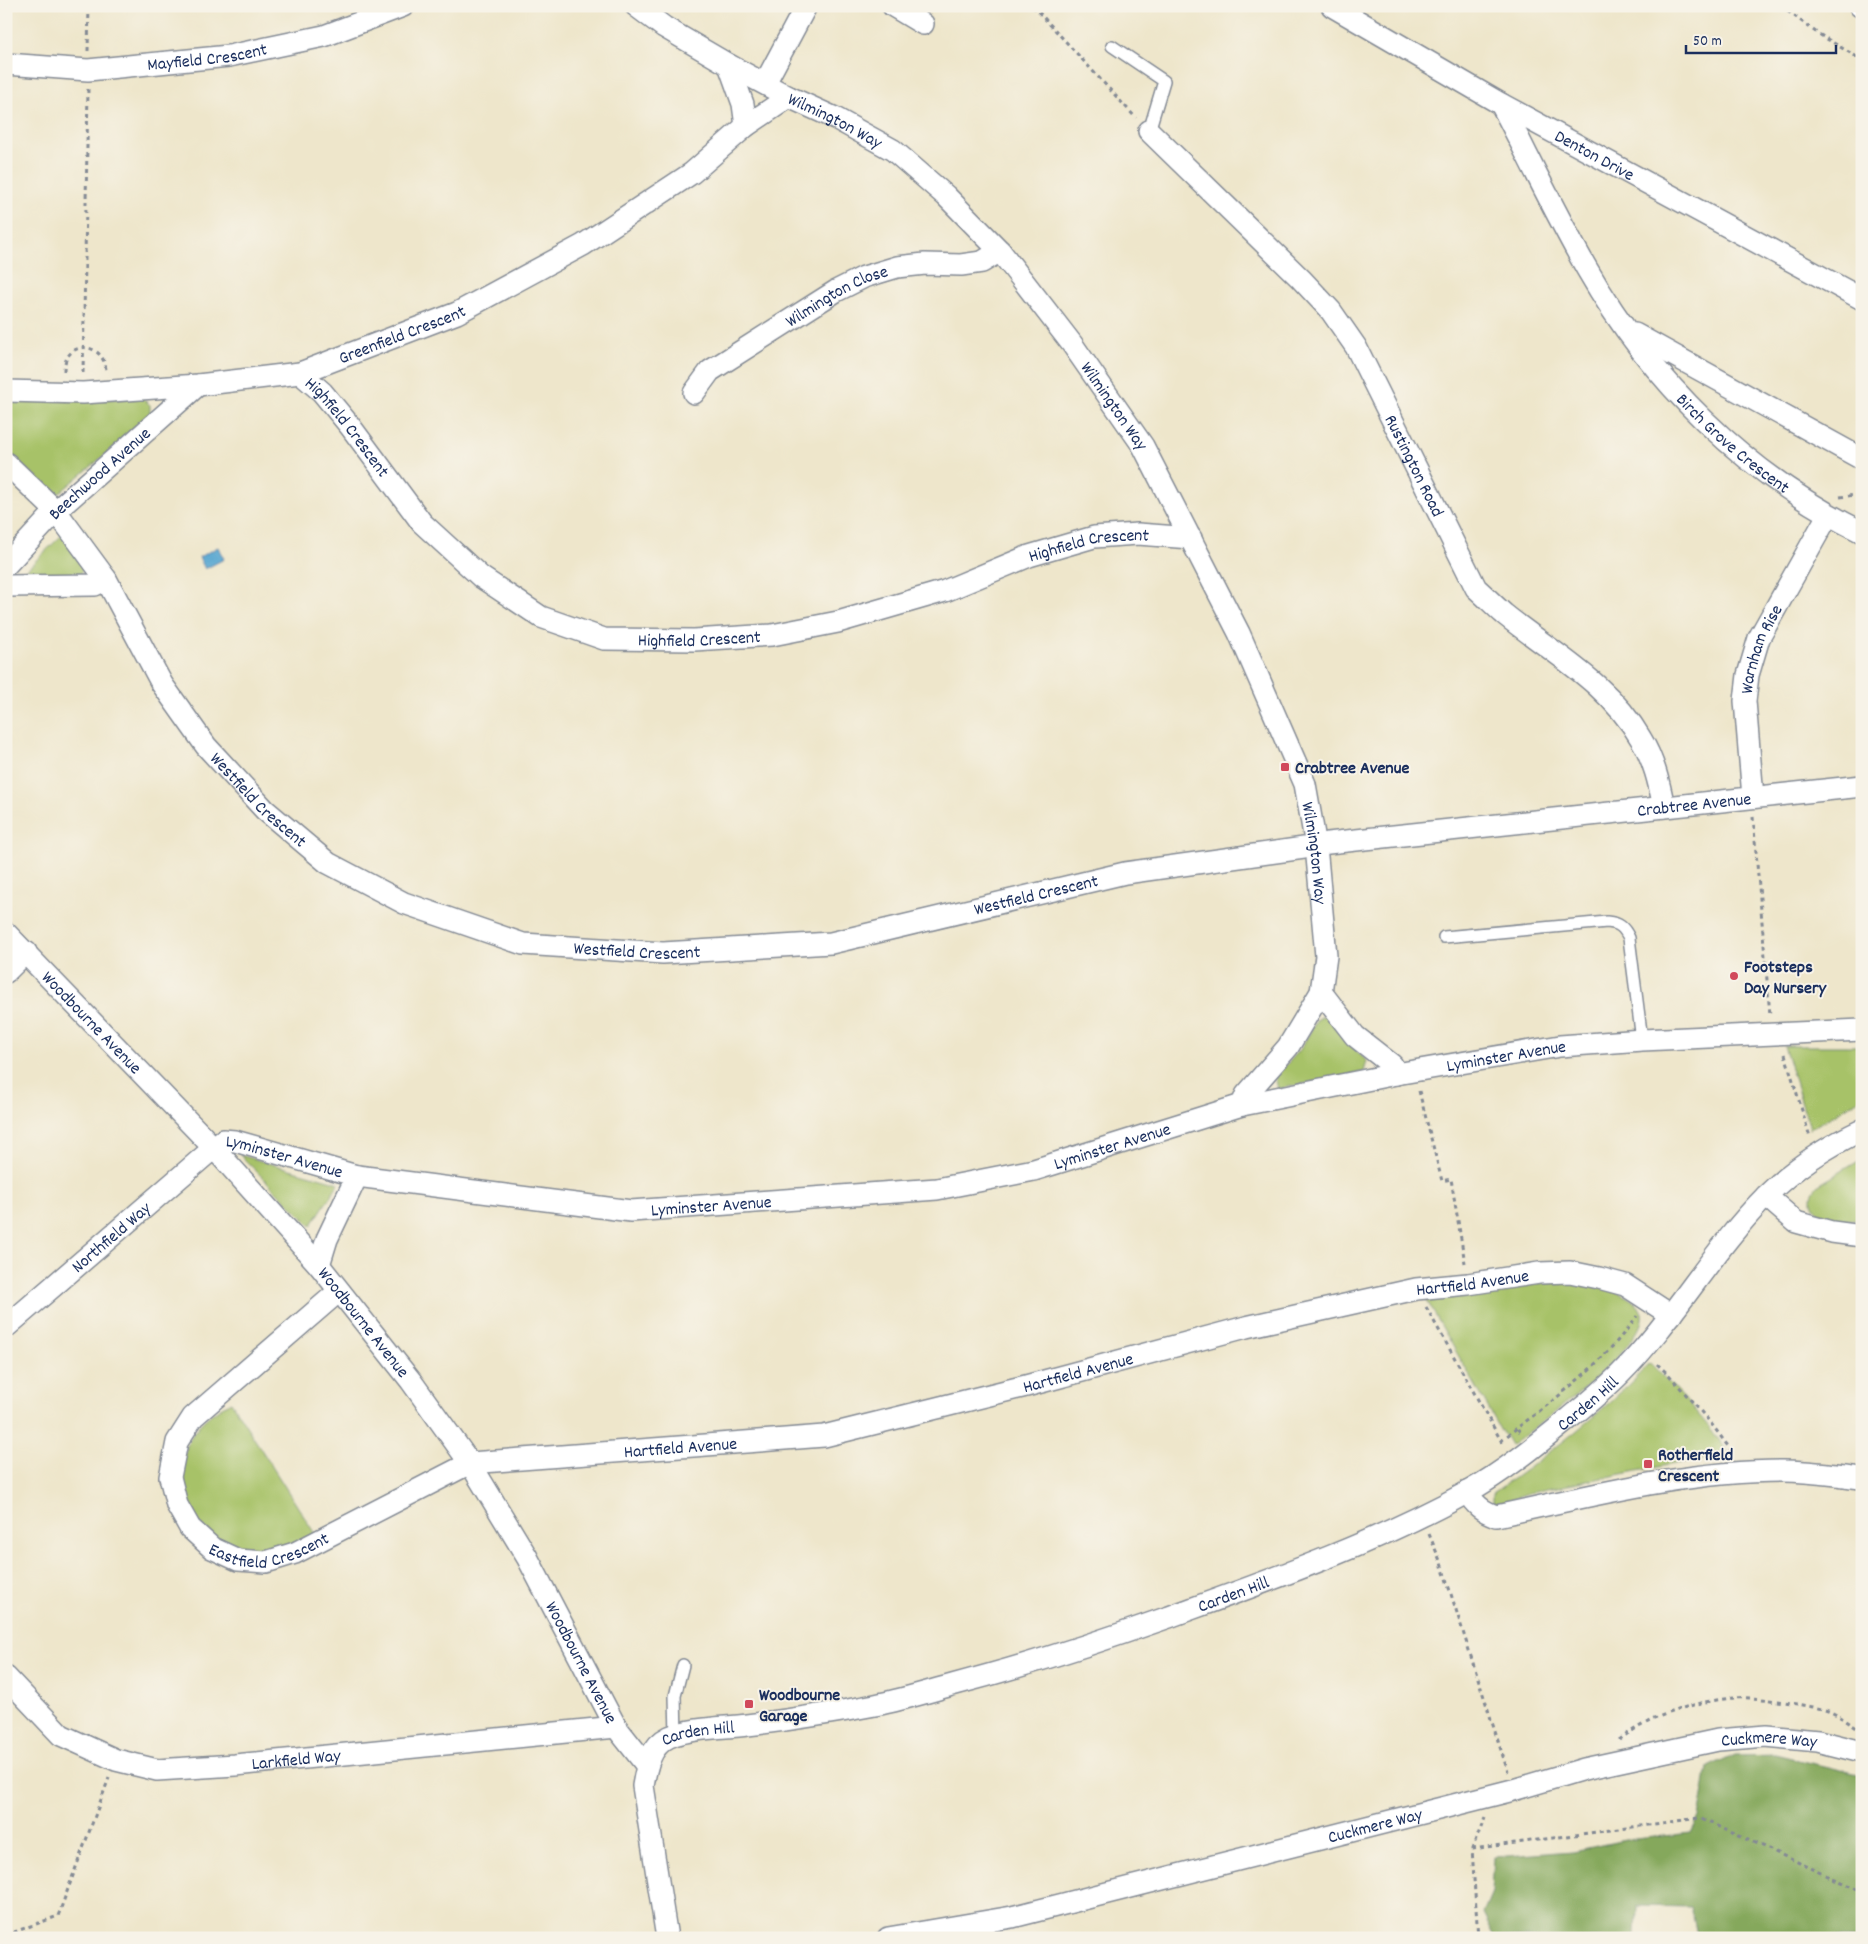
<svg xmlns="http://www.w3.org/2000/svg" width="1868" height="1944" font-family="Dekko,sans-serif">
	<rect width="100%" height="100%" fill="#f7f3e8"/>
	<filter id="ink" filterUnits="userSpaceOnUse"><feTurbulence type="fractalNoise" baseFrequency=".02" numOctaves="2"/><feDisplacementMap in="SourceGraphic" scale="10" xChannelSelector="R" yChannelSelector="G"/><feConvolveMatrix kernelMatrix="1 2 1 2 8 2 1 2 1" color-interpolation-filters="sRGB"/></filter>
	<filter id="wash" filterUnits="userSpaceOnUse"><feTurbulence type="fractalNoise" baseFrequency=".0096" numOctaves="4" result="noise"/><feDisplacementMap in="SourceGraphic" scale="20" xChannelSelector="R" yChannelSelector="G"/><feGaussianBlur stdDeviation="1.12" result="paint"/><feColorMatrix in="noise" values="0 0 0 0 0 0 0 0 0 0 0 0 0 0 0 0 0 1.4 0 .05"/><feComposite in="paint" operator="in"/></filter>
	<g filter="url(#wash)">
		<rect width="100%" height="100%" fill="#eee6cb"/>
		<g fill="#a7c268" stroke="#617863">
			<polygon points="143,398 150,405 150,417 57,495 47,492 6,454 6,402"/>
			<polygon points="62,535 84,566 79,577 18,578"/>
			<polygon points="1327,1015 1344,1039 1367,1061 1364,1072 1278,1089 1275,1077 1300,1050 1318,1018"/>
			<polygon points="1784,1046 1862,1046 1862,1098 1810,1129"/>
			<polygon points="240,1155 339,1183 311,1226"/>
			<path d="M1862 1159V1221C1847 1219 1815 1221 1812 1201 1812 1194 1813 1191 1817 1186Z"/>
			<path d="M1561 1282C1581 1284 1637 1289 1642 1314 1648 1346 1536 1427 1510 1446L1426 1299 1518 1285Z"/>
			<path d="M1650 1363C1678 1392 1707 1421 1730 1455L1662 1466 1528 1493 1501 1503 1493 1502V1493C1549 1454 1603 1413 1650 1363Z"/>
			<path d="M231 1402 315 1534C303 1539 280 1551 269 1553 264 1553 258 1552 254 1552 202 1548 170 1495 187 1446 194 1425 212 1412 231 1402Z"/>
		</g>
		<polygon fill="#85a85c" stroke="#506c5d" points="1775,1754 1862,1775 1862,1938 1737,1938 1697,1935 1691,1907 1637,1906 1636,1938 1495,1937 1483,1913 1492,1892 1494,1857 1573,1851 1626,1840 1691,1833 1699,1817 1708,1768 1735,1755"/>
		<polygon fill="#56a6d0" stroke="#386a97" points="218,547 224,559 205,569 199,557"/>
	</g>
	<g filter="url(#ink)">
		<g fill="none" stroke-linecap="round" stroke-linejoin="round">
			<g stroke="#848a94" stroke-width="14">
				<g id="service">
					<polyline points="1112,46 1164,81 1149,131"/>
					<path d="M1444 937 1607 922C1619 923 1624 927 1629 938L1642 1040"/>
					<polyline points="676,1735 675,1696 683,1665"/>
				</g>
			</g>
			<g stroke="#848a94" stroke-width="24">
				<g id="minor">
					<path id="s1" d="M636 6 664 27 729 65 789 97 835 118 893 150 946 196 1000 251 1072 344 1143 446 1239 633 1305 784 1316 846 1326 956 1321 992 1288 1047 1246 1095 1242 1105"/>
					<polyline points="893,6 923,24"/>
					<path id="s2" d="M1332 6 1501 104 1862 299"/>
					<polyline points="1860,6 1862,7"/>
					<path id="s3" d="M6 64 88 70 229 56 324 36 403 6"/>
					<polyline points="729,65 743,104 746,126"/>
					<polyline points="765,83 806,6"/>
					<path id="s4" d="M1501 104C1529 158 1556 215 1587 269 1651 381 1746 475 1862 532"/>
					<path id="s5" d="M1149 131 1301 279 1331 311 1356 347 1476 588C1486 597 1495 606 1504 614 1552 653 1609 683 1641 739 1654 760 1659 783 1664 807"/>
					<polyline points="1635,334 1862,459"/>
					<path id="s6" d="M300 373 322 392 350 426 422 523 481 577 541 617 604 639 694 640 772 635 838 622 945 591 1029 556 1094 537 1138 534 1191 538"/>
					<path id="s7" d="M6 391 83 393 198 385 300 373 457 313 583 245 692 173 746 126 789 97"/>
					<path id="s8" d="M694 393 710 371 836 291 864 277 897 267 925 264 961 265 982 262 1000 251"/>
					<path id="s9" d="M6 463 56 511 106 579 162 684 206 746 265 810 328 863 404 903 523 944 663 953 831 943 1125 873 1304 848 1328 843 1862 786"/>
					<path id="s10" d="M6 565 56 511 198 385"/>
					<polyline points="6,586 95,585 106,579"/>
					<path id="s11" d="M1753 797 1745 701 1748 675 1759 638 1828 515"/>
					<path id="s12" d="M6 933 213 1147 319 1265 411 1381 470 1463 527 1557 616 1727 647 1766"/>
					<polyline points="6,972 26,952"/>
					<polyline points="1321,992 1355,1036 1392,1065 1396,1074"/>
					<polyline points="1766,1196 1796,1222 1832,1232 1862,1236"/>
					<polyline points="319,1265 327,1239 357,1176"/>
					<path id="s13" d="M339 1291 193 1417 177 1442 170 1477 177 1505 190 1528 212 1548 238 1560 266 1562 295 1553 470 1463 824 1436 1026 1386 1246 1327 1416 1289 1468 1284 1539 1273 1570 1272 1599 1278 1625 1285 1671 1315"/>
					<path id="s14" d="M6 1327 223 1140 235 1141 357 1176 631 1211 937 1189 1034 1170 1242 1105 1396 1074 1560 1046 1642 1040 1862 1030"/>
					<path d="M1467 1492C1475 1505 1482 1511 1496 1516 1590 1496 1685 1471 1782 1471 1809 1471 1835 1475 1862 1478"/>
					<path id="s15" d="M6 1677 61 1735 116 1760 157 1770 235 1765 616 1727"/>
					<path id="s16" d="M667 1938 643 1786C646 1768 650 1746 669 1737 690 1728 723 1728 747 1725 790 1720 833 1713 875 1705 901 1700 927 1692 952 1685 1025 1666 1096 1643 1166 1618 1265 1582 1374 1544 1466 1493 1504 1472 1538 1444 1571 1417 1588 1403 1605 1389 1620 1374 1675 1319 1712 1250 1767 1195 1793 1169 1828 1146 1862 1130"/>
					<path id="s17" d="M888 1938 1012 1917 1513 1790 1584 1769 1718 1740 1766 1736 1818 1741 1862 1752"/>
				</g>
			</g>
			<g stroke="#848a94" stroke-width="3" stroke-dasharray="4 4" stroke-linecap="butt">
				<polyline points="1033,6 1136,118"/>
				<polyline points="1781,6 1817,33 1862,60"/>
				<polyline points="88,51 89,6"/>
				<path d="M64 371C64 340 103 340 106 370"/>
				<polyline points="83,373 88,89"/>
				<polyline points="1840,497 1862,494"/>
				<polyline points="1753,817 1770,1015"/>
				<polyline points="1785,1054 1810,1137"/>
				<polyline points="1419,1091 1442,1181 1451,1179 1465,1263"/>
				<polyline points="1426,1307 1504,1446"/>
				<polyline points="1657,1364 1669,1375 1710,1422 1734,1454"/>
				<path d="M1520 1432 1517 1428C1561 1395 1605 1361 1637 1316"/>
				<polyline points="1501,1441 1517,1428"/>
				<polyline points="1429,1534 1441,1563 1508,1772"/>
				<path d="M1619 1740C1650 1716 1695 1701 1734 1698 1753 1697 1772 1700 1791 1703 1804 1705 1816 1707 1828 1711 1839 1715 1849 1723 1858 1729"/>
				<polyline points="1472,1849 1699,1818 1862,1891"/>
				<polyline points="6,1935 58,1916 109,1778"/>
				<polyline points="1478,1938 1472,1849 1485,1818"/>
			</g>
			<use href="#service" stroke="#fff" stroke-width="11"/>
			<use href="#minor" stroke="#fff" stroke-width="21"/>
		</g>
	</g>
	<g fill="#d1495b" stroke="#f7f3e8" stroke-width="2">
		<rect x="1280" y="762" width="10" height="10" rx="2.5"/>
		<circle cx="1734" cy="976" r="5"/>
		<rect x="1643" y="1459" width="10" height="10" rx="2.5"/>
		<rect x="744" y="1699" width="10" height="10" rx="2.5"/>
	</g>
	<g text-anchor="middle" stroke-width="4" stroke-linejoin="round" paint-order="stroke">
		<g font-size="18" fill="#1b2f5e" stroke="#f7f3e8">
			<text dy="6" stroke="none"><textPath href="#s3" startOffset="202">Mayfield Crescent</textPath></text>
			<text dy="6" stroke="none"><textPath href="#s1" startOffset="230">Wilmington Way</textPath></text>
			<text dy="6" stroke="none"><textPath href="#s2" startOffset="302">Denton Drive</textPath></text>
			<text dy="6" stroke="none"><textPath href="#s8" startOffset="175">Wilmington Close</textPath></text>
			<text dy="6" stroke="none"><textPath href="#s7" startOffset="404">Greenfield Crescent</textPath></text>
			<text dy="6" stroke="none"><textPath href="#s1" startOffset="635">Wilmington Way</textPath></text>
			<text dy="6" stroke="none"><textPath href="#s6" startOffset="72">Highfield Crescent</textPath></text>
			<text dy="6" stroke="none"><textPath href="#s4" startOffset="415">Birch Grove Crescent</textPath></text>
			<text dy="6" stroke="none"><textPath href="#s5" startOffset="432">Rustington Road</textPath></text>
			<text dy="6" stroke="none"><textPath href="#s10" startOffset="131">Beechwood Avenue</textPath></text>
			<text dy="6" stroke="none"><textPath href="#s6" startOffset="912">Highfield Crescent</textPath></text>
			<text dy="6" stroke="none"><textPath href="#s6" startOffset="508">Highfield Crescent</textPath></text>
			<text dy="6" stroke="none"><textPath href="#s11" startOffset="151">Warnham Rise</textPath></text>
			<text dy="6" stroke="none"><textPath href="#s9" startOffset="424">Westfield Crescent</textPath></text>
			<text dy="6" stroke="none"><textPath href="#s9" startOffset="1914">Crabtree Avenue</textPath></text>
			<text dy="6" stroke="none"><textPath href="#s1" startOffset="1129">Wilmington Way</textPath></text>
			<text dy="6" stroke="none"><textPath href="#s9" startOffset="1249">Westfield Crescent</textPath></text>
			<text dy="6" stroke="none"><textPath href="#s9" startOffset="844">Westfield Crescent</textPath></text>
			<text dy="6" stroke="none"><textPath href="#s12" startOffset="124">Woodbourne Avenue</textPath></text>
			<text dy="6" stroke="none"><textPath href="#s14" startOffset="1594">Lyminster Avenue</textPath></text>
			<text dy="6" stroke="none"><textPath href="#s14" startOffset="1189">Lyminster Avenue</textPath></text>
			<text dy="6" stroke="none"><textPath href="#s14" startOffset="350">Lyminster Avenue</textPath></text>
			<text dy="6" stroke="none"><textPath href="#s14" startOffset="782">Lyminster Avenue</textPath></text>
			<text dy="6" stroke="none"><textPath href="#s14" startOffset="138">Northfield Way</textPath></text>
			<text dy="6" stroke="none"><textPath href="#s13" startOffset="1649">Hartfield Avenue</textPath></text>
			<text dy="6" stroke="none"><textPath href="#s12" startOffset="529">Woodbourne Avenue</textPath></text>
			<text dy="6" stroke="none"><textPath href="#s13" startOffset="1244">Hartfield Avenue</textPath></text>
			<text dy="6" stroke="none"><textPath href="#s16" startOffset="1201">Carden Hill</textPath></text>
			<text dy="6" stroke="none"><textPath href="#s13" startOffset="838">Hartfield Avenue</textPath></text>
			<text dy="6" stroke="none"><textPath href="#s13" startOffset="404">Eastfield Crescent</textPath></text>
			<text dy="6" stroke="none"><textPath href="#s16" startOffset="796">Carden Hill</textPath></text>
			<text dy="6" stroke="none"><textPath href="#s12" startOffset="934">Woodbourne Avenue</textPath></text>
			<text dy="6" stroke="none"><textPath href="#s16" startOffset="241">Carden Hill</textPath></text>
			<text dy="6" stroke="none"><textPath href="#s17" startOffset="905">Cuckmere Way</textPath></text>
			<text dy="6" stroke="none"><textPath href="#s15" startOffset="322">Larkfield Way</textPath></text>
			<text dy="6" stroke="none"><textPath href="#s17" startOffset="500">Cuckmere Way</textPath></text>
		</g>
		<g font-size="18" font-weight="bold" fill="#1b2f5e" stroke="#f7f3e8" text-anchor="start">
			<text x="1295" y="773">Crabtree Avenue</text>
			<text x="1744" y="972">Footsteps<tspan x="1744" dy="21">Day Nursery</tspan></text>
			<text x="1658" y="1460">Rotherfield<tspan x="1658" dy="21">Crescent</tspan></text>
			<text x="759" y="1700">Woodbourne<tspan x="759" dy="21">Garage</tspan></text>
		</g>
	</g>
	<rect width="1868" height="1944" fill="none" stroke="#f7f3e8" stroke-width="25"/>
	<path d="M1686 45v8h150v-8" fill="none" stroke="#1b2f5e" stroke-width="2.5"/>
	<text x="1693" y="45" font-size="15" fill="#1b2f5e" stroke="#f7f3e8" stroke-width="4" paint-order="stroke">50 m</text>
</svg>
